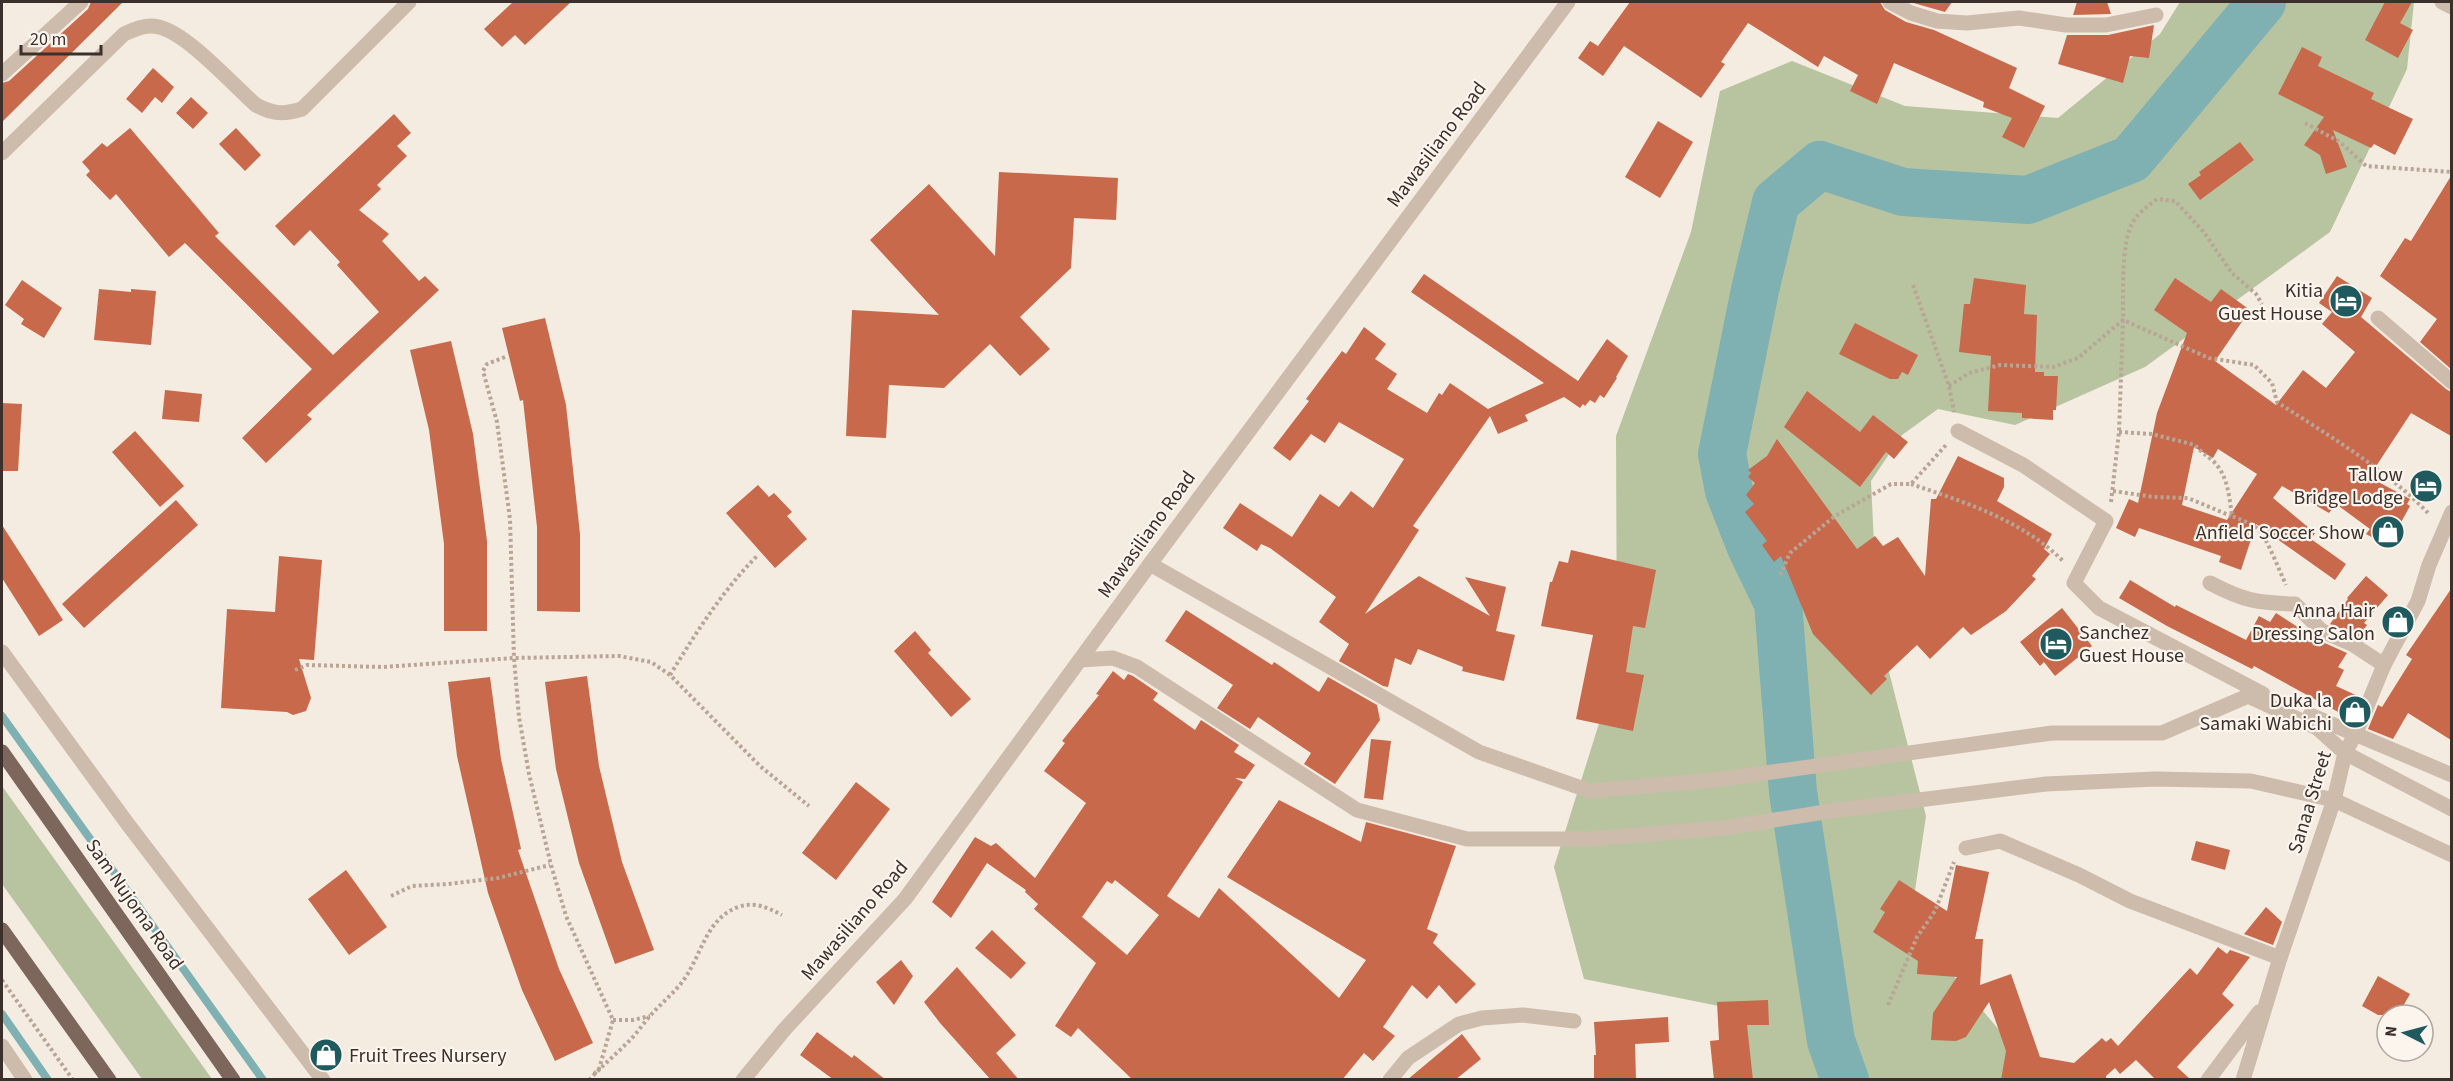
<svg xmlns="http://www.w3.org/2000/svg" width="2453" height="1081" font-family="'Source Sans 3',sans-serif">
	<rect width="100%" height="100%" fill="#f4ebe1"/>
	<g fill="#b8c4a0">
		<polygon points="2180,2 2414,2 2407,69 2330,232 2145,367 2015,425 1938,409 1902,435 1871,481 1878,629 1926,816 1910,924 2031,1068 2037,1079 1750,1079 1724,1007 1584,979 1554,867 1617,666 1616,436 1691,232 1720,91 1792,61 1905,106 2058,118 2160,34"/>
		<polygon points="2,786 212,1079 142,1079 2,884"/>
	</g>
	<g fill="none" stroke-linecap="round" stroke-linejoin="round">
		<g stroke="#7fb0b2" stroke-width="8">
			<polyline points="2,716 263,1080"/>
			<polyline points="2,1014 48,1080"/>
		</g>
		<polyline stroke="#7fb0b2" stroke-width="48" points="1845,1080 1831,1041 1793,792 1778,603 1751,547 1729,491 1722,454 1755,290 1776,202 1820,165 1903,192 2028,200 2131,159 2262,2"/>
	</g>
	<g fill="#c8694b" fill-rule="evenodd">
		<polygon points="91,2 123,2 2,122 2,83 9,81 88,9"/>
		<polygon points="513,2 571,2 525,45 515,35 502,47 484,29"/>
		<polygon points="1630,2 1880,2 1885,10 1906,22 1934,30 2017,68 2009,88 2045,106 2024,148 2002,137 2012,118 1983,107 1984,102 1894,63 1877,104 1850,91 1858,75 1824,56 1818,67 1748,23 1721,62 1725,64 1701,98 1624,46 1603,76 1578,58 1590,41 1598,46"/>
		<polygon points="1910,2 1952,2 1945,12"/>
		<polygon points="2077,2 2107,2 2111,14 2073,15"/>
		<polygon points="2385,2 2412,2 2400,23 2413,30 2398,58 2365,40"/>
		<polygon points="2154,25 2149,58 2130,56 2123,83 2058,64 2067,35 2108,35"/>
		<polygon points="2302,47 2322,57 2318,66 2374,93 2371,99 2413,119 2395,155 2374,144 2371,148 2333,130 2347,167 2326,174 2320,155 2304,145 2324,117 2278,94"/>
		<polygon points="153,68 174,87 162,103 155,97 142,113 126,99"/>
		<polygon points="191,97 208,113 193,129 176,113"/>
		<polygon points="394,114 411,133 397,146 407,156 377,185 381,189 359,210 389,234 382,241 419,281 425,276 439,290 307,415 312,419 266,463 242,438 312,369 185,243 169,257 116,194 110,200 86,175 90,171 82,162 102,143 107,147 130,128 219,233 215,236 333,355 379,312 337,265 340,262 310,230 294,246 275,226"/>
		<polygon points="1658,121 1693,142 1660,198 1625,177"/>
		<polygon points="236,128 261,155 245,171 219,144"/>
		<polygon points="2240,142 2254,160 2200,200 2188,184 2201,175 2199,172"/>
		<polygon points="999,172 1118,178 1116,220 1074,218 1071,268 1020,317 1050,349 1020,376 990,344 944,388 889,385 886,438 846,436 852,310 939,315 870,240 929,184 995,256"/>
		<polygon points="2451,176 2451,369 2420,342 2437,319 2380,276 2405,238 2411,241"/>
		<polygon points="1424,274 1578,381 1607,339 1628,356 1616,377 1617,378 1604,398 1600,395 1595,403 1590,400 1585,406 1583,404 1580,408 1564,397 1525,415 1528,421 1498,434 1490,416 1413,526 1419,530 1365,614 1419,576 1490,616 1465,577 1506,587 1496,631 1515,635 1504,681 1462,671 1463,667 1418,649 1411,665 1395,658 1388,687 1383,686 1339,661 1349,644 1319,622 1336,597 1270,548 1261,544 1257,551 1223,528 1240,503 1292,537 1320,494 1339,507 1351,491 1373,508 1404,459 1339,422 1325,443 1311,434 1290,461 1273,448 1309,401 1306,399 1342,351 1346,354 1364,327 1386,344 1375,359 1397,374 1387,389 1427,413 1439,393 1442,395 1450,383 1488,409 1544,383 1411,292"/>
		<path d="M2337 276 2372 298 2361 317 2446 389 2451 392V436L2411 413 2369 477 2410 499 2407 504 2410 506 2388 546 2366 534 2370 529 2336 504 2329 513 2282 486 2273 498 2315 533 2311 539 2346 564 2335 580 2256 524 2241 570 2219 562 2221 556 2139 528 2135 537 2116 528 2129 499 2138 503 2157 413 2187 333 2154 310 2175 278 2211 302 2221 289 2250 310 2215 361 2276 405 2303 370 2326 388 2355 352 2322 324 2332 312 2319 303ZM2194 447 2213 458 2218 449 2257 474 2227 520 2182 505Z"/>
		<polygon points="1974,278 2026,285 2024,314 2037,315 2035,372 2044,372 2044,376 2058,376 2056,410 2053,410 2053,420 2022,418 2022,413 1988,411 1991,356 1959,352 1964,304 1970,304"/>
		<polygon points="22,280 62,308 44,338 21,324 24,319 5,305"/>
		<polygon points="99,289 131,292 131,289 156,291 151,345 94,340"/>
		<polygon points="545,318 566,405 580,534 580,612 537,611 537,527 523,400 520,401 502,328"/>
		<polygon points="1855,323 1918,355 1908,375 1902,372 1898,379 1890,379 1839,354"/>
		<polygon points="451,341 473,434 487,541 487,631 444,631 444,544 429,430 410,350"/>
		<polygon points="165,390 202,394 199,422 162,419"/>
		<polygon points="1807,391 1860,432 1873,415 1908,442 1894,459 1886,452 1860,487 1784,427"/>
		<polygon points="2,403 22,404 18,471 2,471"/>
		<polygon points="135,431 184,486 160,507 112,452"/>
		<polygon points="1777,439 1857,549 1875,536 1883,546 1898,537 1925,576 1931,499 1936,499 1958,456 2004,478 2004,487 1997,501 2052,534 2044,549 2050,554 2032,576 2036,579 2006,611 1971,635 1963,627 1930,659 1917,645 1884,676 1887,679 1871,695 1813,634 1781,556 1774,562 1762,545 1767,541 1745,512 1754,504 1746,495 1755,483 1748,477 1751,473 1748,470 1767,456"/>
		<polygon points="758,485 769,497 774,493 792,512 787,516 807,539 775,568 726,513"/>
		<polygon points="176,500 198,525 84,628 62,604"/>
		<polygon points="2,525 63,620 39,636 2,578"/>
		<polygon points="1571,550 1656,570 1645,628 1633,626 1626,672 1644,675 1633,731 1576,719 1593,635 1541,626 1550,582 1552,582 1559,561 1568,563"/>
		<polygon points="279,556 322,560 314,660 299,659 311,698 306,711 293,715 287,712 221,708 227,609 275,612"/>
		<polygon points="2366,576 2388,595 2364,623 2367,625 2359,637 2330,624 2348,599 2347,598"/>
		<polygon points="2130,580 2175,607 2176,605 2246,640 2259,616 2270,622 2276,613 2318,640 2347,653 2338,667 2344,670 2336,686 2360,697 2351,719 2254,666 2252,669 2167,626 2119,598"/>
		<polygon points="2451,589 2451,740 2408,713 2393,739 2368,729 2378,705 2382,707 2412,659 2406,655"/>
		<polygon points="2062,608 2092,646 2055,676 2044,662 2040,666 2020,642"/>
		<polygon points="1186,610 1272,665 1274,662 1319,692 1328,677 1377,705 1380,720 1335,784 1304,764 1311,753 1258,717 1250,729 1217,708 1233,685 1165,641"/>
		<polygon points="915,631 931,650 928,653 971,699 951,717 894,651"/>
		<path d="M1113 671 1124 680 1128 674 1133 676 1158 693 1153 700 1195 730 1201 720 1239 745 1234 752 1255 765 1245 779 1235 778 1243 782 1167 896 1199 918 1219 888 1339 998 1366 960 1227 877 1279 800 1361 842 1366 822 1456 846 1427 929 1438 934 1433 943 1476 984 1456 1004 1439 985 1427 999 1412 985 1383 1027 1395 1036 1373 1061 1364 1053 1342 1080H1133L1078 1028 1071 1037 1055 1026 1096 963 1034 909 1038 904 1025 892 1026 890 987 863 951 918 932 902 975 837 991 846 996 843 1035 878 1086 803 1044 771 1065 743 1062 741 1099 695 1096 694ZM1115 880 1159 915 1127 955 1082 917 1107 881 1112 884Z"/>
		<polygon points="587,676 599,766 622,862 654,950 615,964 579,863 556,769 545,682"/>
		<polygon points="490,677 501,759 521,849 518,850 559,969 593,1043 555,1061 522,990 488,893 457,756 448,682"/>
		<polygon points="1371,739 1391,741 1383,800 1364,798"/>
		<polygon points="856,782 890,809 836,880 802,853"/>
		<polygon points="2196,841 2230,850 2225,870 2191,860"/>
		<polygon points="1956,865 1989,872 1975,939 1983,939 1980,985 2011,974 2040,1057 2074,1063 2102,1038 2106,1042 2111,1038 2118,1046 2190,968 2197,975 2218,947 2227,954 2230,950 2250,957 2222,994 2234,1005 2177,1067 2191,1080 2156,1080 2136,1060 2120,1074 2115,1068 2106,1076 2106,1080 2001,1080 2006,1051 1989,1002 1966,1037 1956,1041 1931,1040 1933,1013 1957,977 1917,974 1918,961 1873,932 1885,912 1880,909 1899,880 1947,911"/>
		<polygon points="346,870 387,927 349,955 308,899"/>
		<polygon points="2266,907 2282,922 2273,945 2244,934"/>
		<polygon points="992,930 1026,963 1011,979 975,948"/>
		<polygon points="901,960 913,976 894,1005 876,982"/>
		<polygon points="957,967 1016,1035 996,1053 1019,1080 991,1080 940,1023 924,1002"/>
		<polygon points="2378,976 2410,994 2398,1015 2378,1015 2362,1006"/>
		<polygon points="1768,1000 1769,1025 1747,1025 1753,1080 1714,1080 1710,1041 1719,1040 1717,1002"/>
		<polygon points="1668,1017 1669,1042 1635,1044 1636,1080 1594,1080 1594,1055 1596,1055 1594,1022"/>
		<polygon points="817,1032 852,1058 854,1055 886,1080 834,1080 800,1055"/>
		<polygon points="1462,1034 1481,1059 1455,1080 1407,1080"/>
	</g>
	<g fill="none" stroke-linecap="round" stroke-linejoin="round">
		<g stroke="#b9a596" stroke-width="4" stroke-dasharray="3 3" stroke-linecap="butt">
			<polyline points="2305,123 2340,142 2366,166 2452,172"/>
			<polyline points="1913,285 1949,386 1954,412"/>
			<polyline points="505,357 487,364 483,371 497,422 510,519 514,658 519,717 529,774 551,865 566,916 613,1020 599,1069 594,1074"/>
			<path d="M1949 386 1969 373 2000 365 2053 367 2078 358 2123 320C2123 298 2121 240 2133 222 2139 212 2148 206 2157 199L2175 201 2203 231 2232 273 2256 294 2262 304"/>
			<path d="M2119 432 2152 434 2195 445C2201 452 2206 455 2213 461 2228 475 2229 496 2232 516 2239 519 2251 523 2258 529 2266 536 2280 572 2286 585"/>
			<path d="M1911 484C1964 502 2022 520 2063 561"/>
			<polyline points="2113,491 2154,497 2188,498 2231,516"/>
			<path d="M2111 502 2119 432 2123 320 2209 358 2254 365 2272 383 2277 402C2329 436 2386 469 2429 514"/>
			<polyline points="1780,575 1790,553 1835,516 1891,484 1911,484 1946,445"/>
			<polyline points="295,670 307,665 383,667 514,658 619,656 651,662 670,675 760,766 809,806"/>
			<path d="M670 675C696 633 722 591 758 555"/>
			<polyline points="391,896 412,886 448,884 498,878 550,865"/>
			<polyline points="2,980 73,1080"/>
			<polyline points="1888,1005 1917,937 1935,911 1954,862"/>
			<polyline points="613,1020 633,1020 650,1016"/>
			<path d="M589 1080C601 1067 614 1056 626 1044 635 1036 642 1025 650 1016 662 1002 677 991 687 975 702 951 708 918 738 907 755 901 768 908 782 915"/>
		</g>
		<g stroke="#cdbbac" stroke-width="15">
			<polyline points="1890,2 1911,13 1937,21 1967,23 2019,18 2066,25 2106,25 2156,15"/>
			<polyline points="2442,2 2452,7"/>
			<polyline points="2,74 81,2"/>
			<path d="M2 153 124 34C135 29 146 24 159 27 188 34 232 84 256 105 273 114 283 115 302 109L409 2"/>
			<polyline points="2378,318 2452,382"/>
			<polyline points="1958,431 2023,465 2106,521 2074,583 2099,608 2263,694"/>
			<polyline points="1150,564 1479,752 1590,791 1715,780 2052,733 2162,733 2248,696 2317,728 2345,753 2452,809"/>
			<path d="M2210 583C2244 601 2258 603 2295 604L2322 631 2352 644 2384 665"/>
			<polyline points="2,652 127,823 323,1080"/>
			<polyline points="1080,660 1113,658 1137,667 1357,810 1467,839 1590,839 1725,828 1831,811 2046,784 2155,779 2251,781 2334,800 2452,855"/>
			<polyline points="2310,715 2452,775"/>
			<polyline points="1966,848 2000,841 2079,875 2130,901 2280,958"/>
			<polyline points="2,1046 25,1080"/>
			<polyline points="743,1080 784,1030 905,899 1150,564 1568,2"/>
			<polyline points="1390,1080 1408,1058 1459,1024 1482,1018 1523,1015 1574,1021"/>
			<polyline points="2208,1080 2259,1012"/>
			<polyline points="2243,1080 2280,958 2334,800 2345,753 2356,733 2384,665 2418,601 2429,565 2452,512"/>
		</g>
		<g stroke="#7d675c" stroke-width="15">
			<polyline points="2,752 233,1080"/>
			<polyline points="2,930 109,1080"/>
		</g>
	</g>
	<defs>
		<g id="hotel-disc" transform="scale(1.725)"><circle r="9.5" fill="#1f5a5e" stroke="#fbf5ee"/><path d="M-6-4.5h1.5V1H6V5H4.5V3h-9V5H-6ZM-4 0a1.8 1.8 0 1 1 3.6 0ZM.5 0V-2.5h3Q6-2.5 6 0Z" fill="#fff"/></g>
		<g id="shop-disc" transform="scale(1.725)"><circle r="9.5" fill="#1f5a5e" stroke="#fbf5ee"/><path d="M-5-2.5h2.3a2.7 3.5 0 0 1 5.4 0H5L5.5 6h-11ZM-1.5-2.5h3a1.5 2.3 0 0 0-3 0Z" fill="#fff"/></g>
	</defs>
	<g fill-rule="evenodd">
		<use href="#hotel-disc" x="2346" y="301"/>
		<use href="#hotel-disc" x="2426" y="486"/>
		<use href="#shop-disc" x="2388" y="532"/>
		<use href="#shop-disc" x="2398" y="622"/>
		<use href="#hotel-disc" x="2056" y="644"/>
		<use href="#shop-disc" x="2355" y="712"/>
		<use href="#shop-disc" x="326" y="1055"/>
	</g>
	<g text-anchor="middle" stroke-width="4.5" stroke-linejoin="round" paint-order="stroke">
		<g font-size="20" fill="#3b302b" stroke="#fbf5ee">
			<text transform="translate(1436 144) rotate(-53)" y="7">Mawasiliano Road</text>
			<text transform="translate(1146 534) rotate(-54)" y="7">Mawasiliano Road</text>
			<text transform="translate(2309 802) rotate(-73)" y="7">Sanaa Street</text>
			<text transform="translate(135 904) rotate(55)" y="7">Sam Nujoma Road</text>
			<text transform="translate(854 920) rotate(-49)" y="7">Mawasiliano Road</text>
		</g>
		<g font-size="20" fill="#3b302b" stroke="#fbf5ee" text-anchor="end">
			<text x="2323" y="297">Kitia<tspan x="2323" dy="23">Guest House</tspan></text>
			<text x="2403" y="481">Tallow<tspan x="2403" dy="23">Bridge Lodge</tspan></text>
			<text x="2365" y="539">Anfield Soccer Show</text>
			<text x="2375" y="617">Anna Hair<tspan x="2375" dy="23">Dressing Salon</tspan></text>
			<text x="2079" y="639" text-anchor="start">Sanchez<tspan x="2079" dy="23">Guest House</tspan></text>
			<text x="2332" y="707">Duka la<tspan x="2332" dy="23">Samaki Wabichi</tspan></text>
			<text x="349" y="1062" text-anchor="start">Fruit Trees Nursery</text>
		</g>
	</g>
	<rect width="2453" height="1081" fill="none" stroke="#3b302b" stroke-width="6"/>
	<g transform="translate(2405 1033) rotate(276)"><circle r="28" fill="#fbf5ee" stroke="#aea6a0" stroke-width="1.5"/>
	<path d="M0-4.5L10 22L0 15L-10 22Z" fill="#1f5a5e"/>
	<text y="-9" font-size="16" font-weight="bold" text-anchor="middle" fill="#3b302b">N</text>
	</g>
	<path d="M21 45v9h80v-9" fill="none" stroke="#3b302b" stroke-width="3"/>
	<text x="30" y="45" font-size="18" fill="#3b302b" stroke="#fbf5ee" stroke-width="4.5" paint-order="stroke">20 m</text>
</svg>
